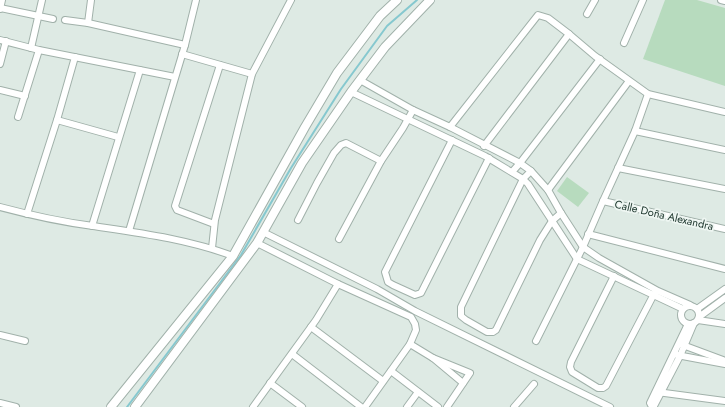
<svg xmlns="http://www.w3.org/2000/svg" width="725" height="407" font-family="Jost,sans-serif">
	<rect width="100%" height="100%" fill="#deeae4"/>
	<g fill="#b7dbbe">
		<polygon points="665,0 697,0 725,8 725,86 643,59"/>
		<polygon points="567,177 589,193 578,207 557,191"/>
	</g>
	<g fill="none" stroke-linecap="round" stroke-linejoin="round">
		<polyline stroke="#86c8cf" stroke-width="2" points="127,407 241,255 291,168 341,89 387,26 417,0"/>
		<g stroke="#a1b1aa" stroke-width="8">
			<g id="minor">
				<polyline points="721,0 725,1"/>
				<polyline points="0,8 53,19"/>
				<polyline points="0,9 2,0"/>
				<polyline points="587,14 595,0"/>
				<polyline points="65,20 88,23 185,45"/>
				<polyline points="88,23 91,0"/>
				<polyline points="0,40 39,50 175,77"/>
				<polyline points="624,43 643,0"/>
				<polyline points="31,48 42,0"/>
				<polyline points="182,54 252,74"/>
				<polyline points="0,64 6,41"/>
				<polyline points="360,80 413,110 450,127 520,163 531,171 548,190 561,213 583,247 599,258 658,291 690,305"/>
				<polyline points="0,90 25,96"/>
				<polyline points="351,92 485,156 523,179 528,184 577,259 683,309"/>
				<polyline points="18,117 39,50"/>
				<polyline points="57,120 118,137"/>
				<polyline points="450,127 538,15 548,18 569,34 595,56 648,94 725,112"/>
				<polyline points="635,131 725,150"/>
				<polyline points="452,140 385,272 388,282 393,285 415,295 421,293 489,158"/>
				<polyline points="484,146 569,34"/>
				<polyline points="618,168 725,189"/>
				<polyline points="531,171 523,179 461,307 461,316 466,320 487,332 493,332 496,330 540,240 552,221 561,213"/>
				<polyline points="512,172 520,163 600,59"/>
				<polyline points="548,190 629,81"/>
				<polyline points="603,201 725,229"/>
				<path d="M0 207C30 215 62 222 93 226 140 233 187 239 233 256"/>
				<polyline points="27,214 57,120 75,57"/>
				<polyline points="298,220 317,183 334,153 341,145 346,143 381,161"/>
				<polyline points="214,224 177,210 175,206 220,65"/>
				<polyline points="92,226 140,70"/>
				<polyline points="129,231 185,45 196,0"/>
				<polyline points="263,232 377,289 415,311 610,407"/>
				<polyline points="588,234 725,269"/>
				<polyline points="339,239 381,161 403,128 413,110"/>
				<polyline points="257,243 338,284 411,317 415,324 416,330 410,344 365,407"/>
				<polyline points="212,248 215,220 252,74 291,0"/>
				<polyline points="614,276 571,362 570,367 572,372 598,388 603,388 606,386 654,294"/>
				<circle cx="690" cy="315" r="9"/>
				<polyline points="697,309 725,289"/>
				<polyline points="699,317 725,298"/>
				<polyline points="698,320 725,324"/>
				<polyline points="688,324 650,403 651,405 654,406 680,356 694,323"/>
				<polyline points="311,327 383,381"/>
				<polyline points="0,335 25,341"/>
				<polyline points="536,341 583,247 603,201 635,131 648,94"/>
				<polyline points="410,344 433,358 463,383"/>
				<polyline points="680,344 723,360"/>
				<polyline points="292,354 361,407"/>
				<polyline points="677,355 725,364"/>
				<polyline points="433,358 470,373 447,407"/>
				<polyline points="391,371 438,407"/>
				<polyline points="270,383 302,407"/>
				<polyline points="657,392 725,401"/>
				<polyline points="0,403 16,407"/>
				<polyline points="253,407 316,320 338,284"/>
				<polyline points="407,407 418,392"/>
				<polyline points="514,407 534,384"/>
			</g>
		</g>
		<g stroke="#a1b1aa" stroke-width="10">
			<g id="tertiary">
				<polyline points="111,407 233,256 305,127 337,73 380,16 397,0"/>
				<polyline points="135,407 257,243 302,163 351,92 385,47 430,0"/>
			</g>
		</g>
		<use href="#minor" stroke="#fff" stroke-width="6"/>
		<use href="#tertiary" stroke="#fff" stroke-width="8"/>
	</g>
	<g text-anchor="middle" stroke-width="3.5" stroke-linejoin="round" paint-order="stroke">
		<g font-size="11" fill="#203930" stroke="#eef6f2">
			<text transform="translate(664 215) rotate(13)" y="4">Calle Doña Alexandra</text>
		</g>
	</g>
</svg>
